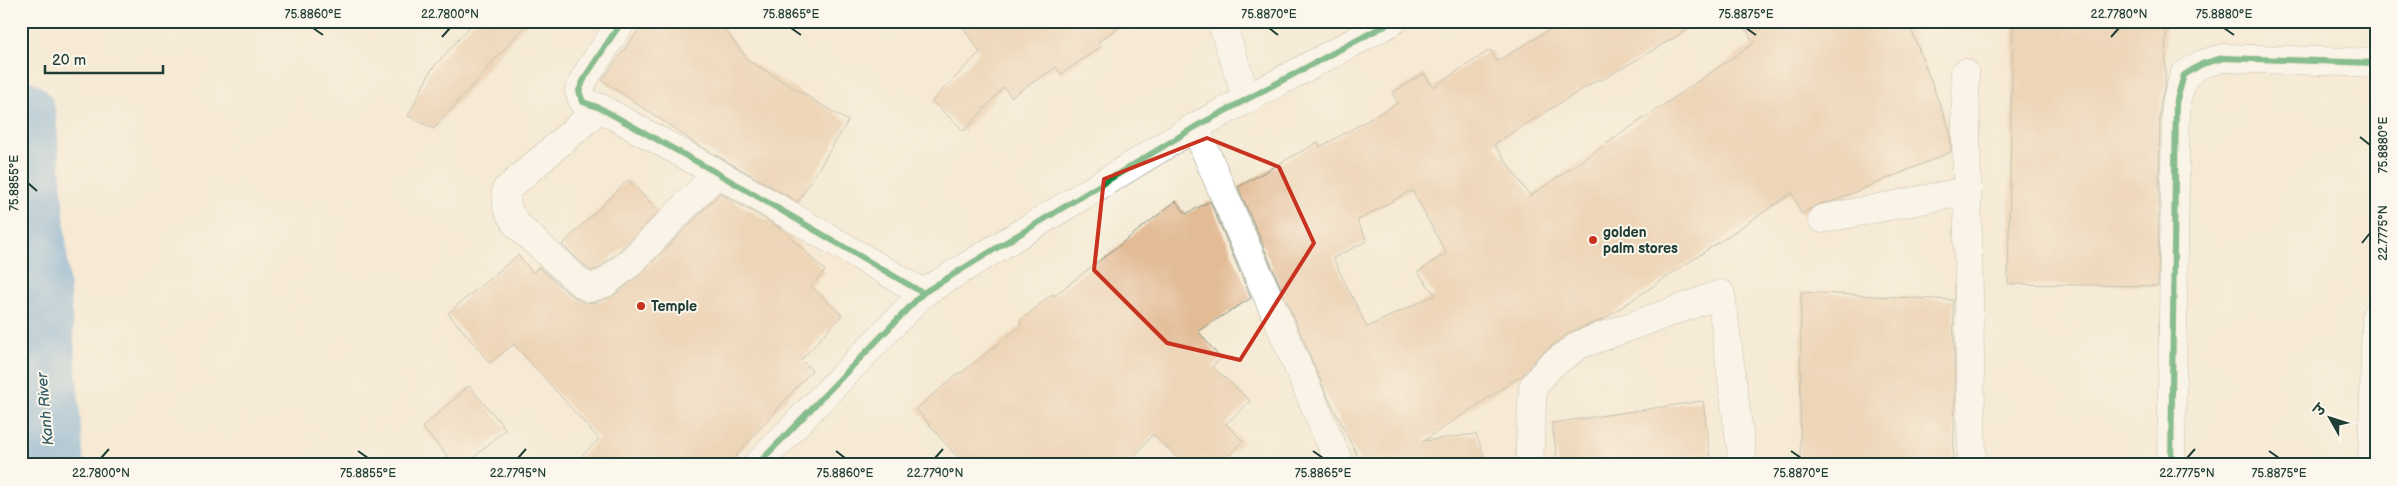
<svg xmlns="http://www.w3.org/2000/svg" width="2397" height="486" font-family="'Balsamiq Sans','Playpen Sans Deva',sans-serif">
	<rect width="100%" height="100%" fill="#fbf7ec"/>
	<filter id="ink" filterUnits="userSpaceOnUse"><feTurbulence type="fractalNoise" baseFrequency=".02" numOctaves="2"/><feDisplacementMap in="SourceGraphic" scale="10" xChannelSelector="R" yChannelSelector="G"/><feConvolveMatrix kernelMatrix="1 2 1 2 8 2 1 2 1" color-interpolation-filters="sRGB"/></filter>
	<filter id="wash" filterUnits="userSpaceOnUse"><feTurbulence type="fractalNoise" baseFrequency=".0096" numOctaves="4" result="noise"/><feDisplacementMap in="SourceGraphic" scale="20" xChannelSelector="R" yChannelSelector="G"/><feGaussianBlur stdDeviation="1.12" result="paint"/><feColorMatrix in="noise" values="0 0 0 0 0 0 0 0 0 0 0 0 0 0 0 0 0 1.4 0 .05"/><feComposite in="paint" operator="in"/></filter>
	<g filter="url(#wash)">
		<rect width="100%" height="100%" fill="#f5ead4"/>
		<g fill="none" stroke-linecap="round" stroke-linejoin="round">
			<polyline stroke="#65a3d7" stroke-width="70" points="21,115 49,465"/>
		</g>
		<g id="blocks">
			<g fill="#e3bc96" fill-rule="evenodd">
				<polygon points="475,21 529,21 434,129 408,116 431,70"/>
				<polygon points="645,21 718,21 748,60 848,121 798,202 700,146 602,80"/>
				<polygon points="958,21 1128,21 1098,42 1101,47 1061,74 1056,67 1011,97 1004,87 964,131 932,101 980,52"/>
				<path d="M1565 21H1703L1600 81 1599 79 1494 144 1530 196 1754 43 1740 21H1908L1950 131 1951 152 1834 201 1819 204 1801 214 1792 193 1604 319 1570 332 1540 355 1524 374 1423 441 1476 434 1488 465H1393V462L1389 465H1362L1325 391 1238 187 1318 142 1320 147 1398 103 1392 93 1424 73 1433 87 1490 50 1497 61ZM1412 190 1446 253 1418 272 1435 295 1367 327 1333 258 1367 241 1357 221Z"/>
				<polygon points="2013,21 2166,21 2165,85 2160,103 2158,286 2008,284"/>
				<polygon points="628,180 659,211 619,251 598,269 591,271 562,245"/>
				<polygon points="720,193 782,229 825,271 811,286 842,315 801,360 812,370 728,465 572,465 599,439 514,344 490,363 448,313 518,255 533,273 539,267 568,293 581,301 593,303 610,298 641,274"/>
				<polygon points="1176,201 1186,214 1210,201 1251,298 1198,331 1221,359 1212,366 1250,401 1226,424 1243,441 1220,465 1185,465 1153,434 1127,465 964,465 916,409 960,372 961,373 1022,325 1019,322 1052,294 1054,296"/>
				<polygon points="1801,292 1953,300 1955,398 1953,465 1800,465"/>
				<polygon points="469,386 506,429 465,465 455,465 422,427"/>
				<polygon points="1703,401 1711,465 1558,465 1552,423"/>
			</g>
		</g>
	</g>
	<g filter="url(#ink)">
		<use href="#blocks" fill-opacity="0" stroke="#8a9484" stroke-width="1"/>
		<g fill="none" stroke-linecap="round" stroke-linejoin="round">
			<g stroke="#8a9484" stroke-width="29">
				<g id="minor">
					<polyline points="622,21 585,77 579,91 583,102 600,108 717,173 923,293"/>
					<polyline points="1221,21 1247,99"/>
					<polyline points="1965,73 1972,465"/>
					<polyline points="600,108 506,190 507,208 516,224 578,281 589,288 605,283 630,263 717,173"/>
					<polyline points="1195,127 1340,465"/>
					<polyline points="1822,219 1967,191"/>
					<polyline points="757,465 923,293 1195,127 1393,21"/>
					<polyline points="1529,465 1533,387 1549,367 1579,345 1721,294 1743,465"/>
					<polyline points="2171,465 2176,103 2184,75 2202,64 2223,58 2376,63"/>
				</g>
			</g>
			<g stroke="#8a9484" stroke-width="29">
				<polyline id="tertiary" points="2372,465 2376,315"/>
			</g>
			<use href="#minor" stroke="#fff" stroke-width="28"/>
			<use href="#tertiary" stroke="#fff" stroke-width="28"/>
			<g stroke="#fbf7ec" stroke-width="9">
				<g id="cycleway">
					<polyline points="622,21 585,77 579,91 583,102 600,108 717,173 923,293"/>
					<polyline points="757,465 923,293 1195,127 1393,21"/>
					<polyline points="2171,465 2176,103 2184,75 2202,64 2223,58 2376,63"/>
				</g>
			</g>
			<use href="#cycleway" stroke="#00873e" stroke-width="6"/>
		</g>
	</g>
	<path d="M0 0H2397V486H0ZM1207 138 1279 167 1314 243 1240 360 1167 343 1094 270 1104 179Z" fill="#f5ead4" fill-opacity=".55" fill-rule="evenodd"/>
	<path fill="none" stroke="#c8321e" stroke-width="4" stroke-linejoin="round" d="M1207 138 1279 167 1314 243 1240 360 1167 343 1094 270 1104 179Z"/>
	<path fill="none" stroke="#1f3d34" stroke-width="2" d="M313 28 323 35M791 28 801 35M1269 28 1278 35M1746 28 1756 35M2224 28 2234 35M442 37 450 28M2111 37 2119 28M2360 137 2370 145M28 183 37 191M2362 243 2370 233M358 451 368 458M836 451 845 458M1313 451 1323 458M1791 451 1801 458M2269 451 2279 458M101 458 109 449M518 458 526 449M935 458 943 449M2187 458 2195 449"/>
	<g fill="#c8321e" stroke="#fbf7ec" stroke-width="2">
		<circle cx="1593" cy="240" r="5"/>
		<circle cx="641" cy="306" r="5"/>
	</g>
	<g text-anchor="middle" stroke-width="4" stroke-linejoin="round" paint-order="stroke">
		<g font-size="14" font-weight="bold" fill="#1f3d34" stroke="#fbf7ec" text-anchor="start">
			<text x="1603" y="237">golden<tspan x="1603" dy="16">palm stores</tspan></text>
			<text x="651" y="311">Temple</text>
		</g>
		<g font-size="15" font-style="italic" fill="#345c65" stroke="#fbf7ec">
			<text transform="translate(45 409) rotate(-95)" y="5">Kanh River</text>
		</g>
	</g>
	<rect width="2397" height="486" fill="none" stroke="#fbf7ec" stroke-width="55"/>
	<g transform="translate(2330 418) rotate(309)" stroke="#fbf7ec" stroke-width="4" paint-order="stroke">
	<path d="M0-4L9 19L0 12L-9 19Z" fill="#1f3d34"/>
	<text y="-8" font-size="14" font-weight="bold" text-anchor="middle" fill="#1f3d34">उ</text>
	</g>
	<path d="M45 65v8h118v-8" fill="none" stroke="#1f3d34" stroke-width="2.5"/>
	<text x="52" y="65" font-size="15" fill="#1f3d34" stroke="#fbf7ec" stroke-width="4" paint-order="stroke">20 m</text>
	<rect x="28" y="28" width="2342" height="430" fill="none" stroke="#1f3d34" stroke-width="2"/>
	<g font-size="12" text-anchor="middle" fill="#1f3d34">
		<text x="313" y="18">75.8860°E</text>
		<text x="450" y="18">22.7800°N</text>
		<text x="791" y="18">75.8865°E</text>
		<text x="1269" y="18">75.8870°E</text>
		<text x="1746" y="18">75.8875°E</text>
		<text x="2119" y="18">22.7780°N</text>
		<text x="2224" y="18">75.8880°E</text>
		<text transform="translate(2383 145) rotate(-90)" y="4">75.8880°E</text>
		<text transform="translate(14 183) rotate(-90)" y="4">75.8855°E</text>
		<text transform="translate(2383 233) rotate(-90)" y="4">22.7775°N</text>
		<text x="101" y="477">22.7800°N</text>
		<text x="368" y="477">75.8855°E</text>
		<text x="518" y="477">22.7795°N</text>
		<text x="845" y="477">75.8860°E</text>
		<text x="935" y="477">22.7790°N</text>
		<text x="1323" y="477">75.8865°E</text>
		<text x="1801" y="477">75.8870°E</text>
		<text x="2187" y="477">22.7775°N</text>
		<text x="2279" y="477">75.8875°E</text>
	</g>
</svg>
